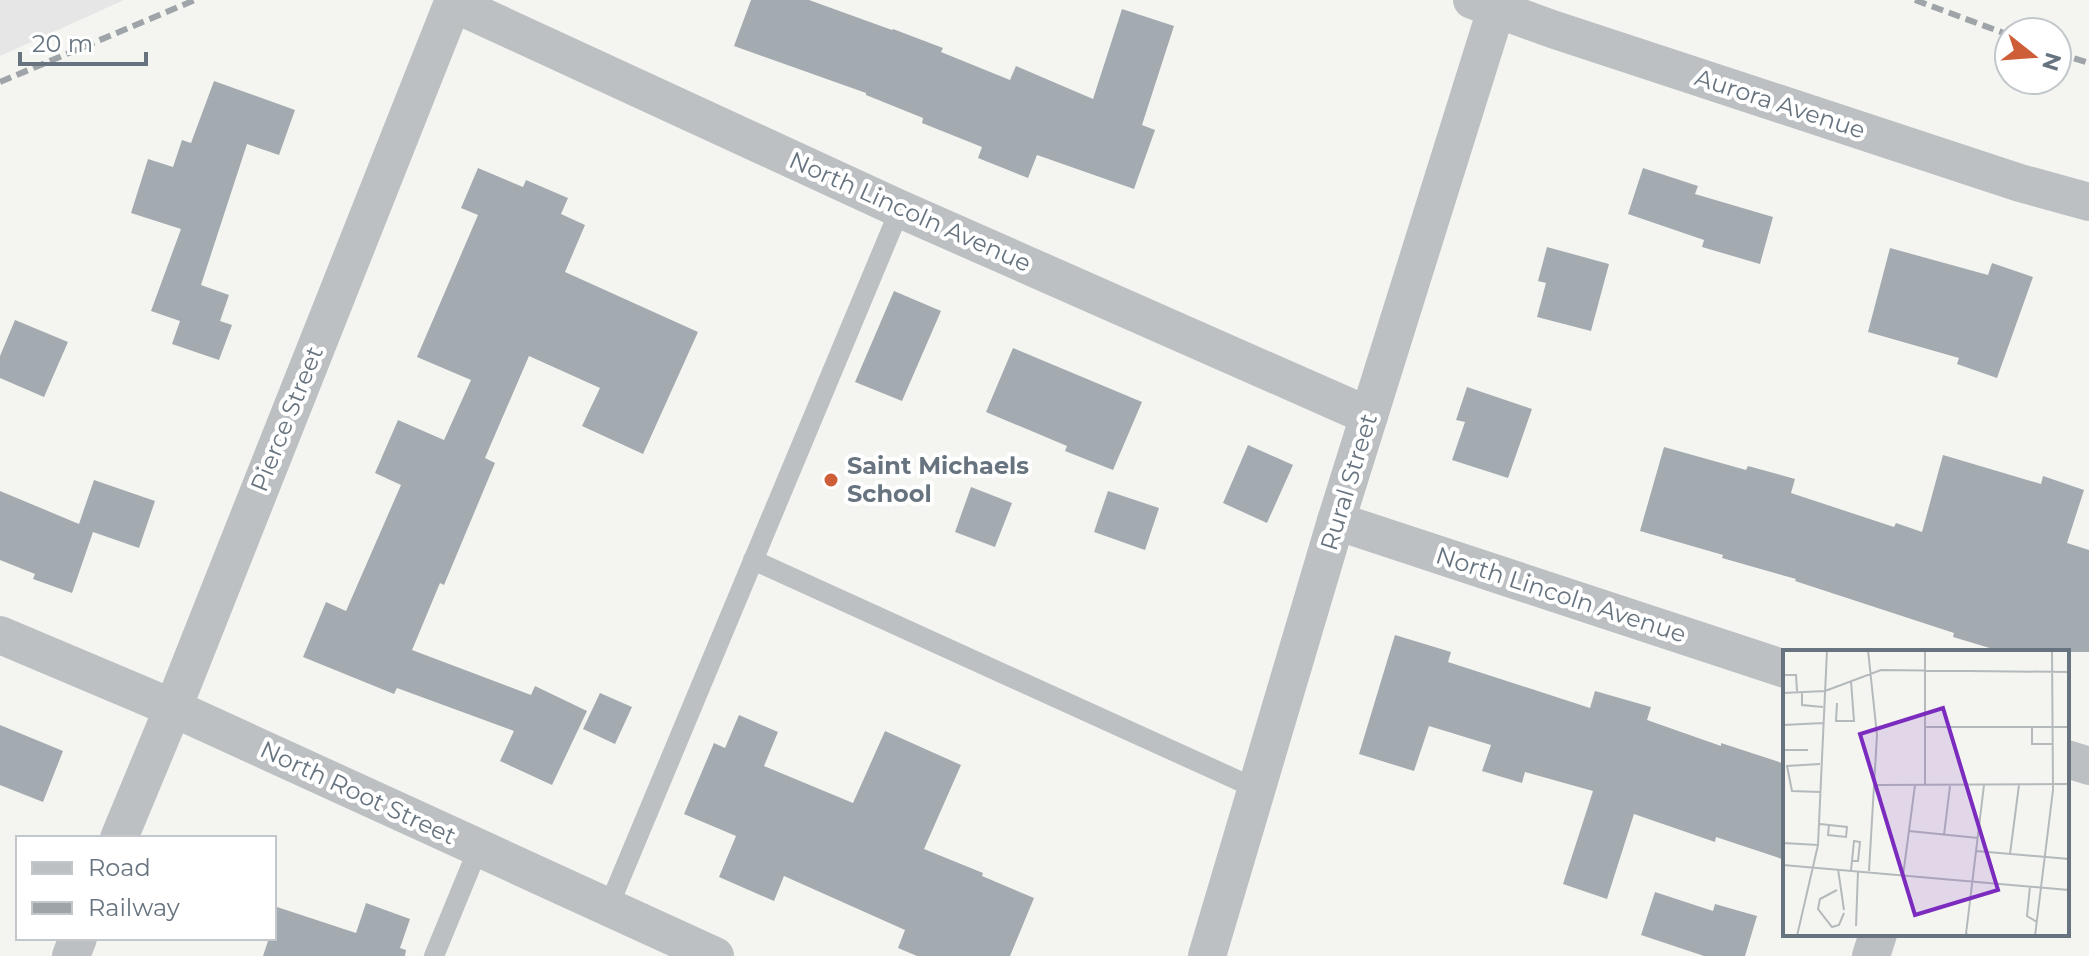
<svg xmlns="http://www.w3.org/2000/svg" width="2089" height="956" font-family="Montserrat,sans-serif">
	<rect width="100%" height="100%" fill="#f4f5f1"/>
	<polygon fill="#e5e6e5" points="0,0 124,0 0,56"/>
	<g fill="#a4abb0">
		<polygon points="751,0 809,0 892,30 893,29 943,48 941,52 1010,80 1016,66 1093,99 1122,9 1174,26 1142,125 1155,130 1134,189 1037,155 1028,178 978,158 982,147 922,123 923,118 866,95 866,93 734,46"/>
		<polygon points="214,81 295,110 279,155 247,144 201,285 229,295 220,321 232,325 219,360 172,344 180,321 151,311 181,229 131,213 148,159 173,167 182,140 191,143"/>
		<polygon points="478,168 523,187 526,180 568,198 561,214 585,225 565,272 698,332 643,454 582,426 600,388 529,356 485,458 495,463 444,585 440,583 412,650 531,695 535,686 587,711 552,785 500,761 514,731 397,688 394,694 303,657 326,602 346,611 401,485 375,473 398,420 444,440 471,380 417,357 478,215 461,208"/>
		<polygon points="1643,168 1698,186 1695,194 1773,217 1760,264 1702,247 1704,240 1628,214"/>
		<polygon points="1547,247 1609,264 1591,331 1537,317 1546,283 1538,281"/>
		<polygon points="1890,248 1988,275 1992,263 2033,277 1997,378 1957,364 1959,358 1868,332"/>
		<polygon points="894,291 941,311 902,401 855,382"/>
		<polygon points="15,320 68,342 44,397 0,378 0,356"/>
		<polygon points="1013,348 1142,402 1113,470 1065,451 1067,446 986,412"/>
		<polygon points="1467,387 1532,409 1508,478 1452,460 1465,422 1456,420"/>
		<polygon points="1248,445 1293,465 1267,523 1223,503"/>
		<polygon points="1664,447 1746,470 1748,466 1795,479 1791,493 1894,527 1896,523 1922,532 1943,455 2041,484 2043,476 2084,490 2067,543 2089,550 2089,652 2003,652 1953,637 1954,633 1795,581 1796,579 1722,558 1723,555 1640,531"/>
		<polygon points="94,480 155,501 139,548 93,532 72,593 33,579 35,574 0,560 0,491 79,524"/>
		<polygon points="971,487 1012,503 995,547 955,532"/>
		<polygon points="1108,491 1159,508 1145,550 1094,532"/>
		<polygon points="1395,635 1451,652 1448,662 1590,708 1595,691 1651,707 1647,720 1721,746 1721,743 1785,764 1785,860 1716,837 1715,842 1634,814 1607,899 1563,884 1593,791 1525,772 1522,783 1482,771 1491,745 1429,726 1414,771 1359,754"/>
		<polygon points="600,693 632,707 615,744 583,729"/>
		<polygon points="739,715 778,732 764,766 853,803 885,731 961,765 924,849 983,873 982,876 1034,898 1010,956 917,956 898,948 905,930 784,876 774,901 719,877 736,836 684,814 714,743 725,748"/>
		<polygon points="0,725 63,751 43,802 0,785"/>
		<polygon points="1655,892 1713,911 1715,904 1757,916 1745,956 1704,956 1641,935"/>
		<polygon points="366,903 410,919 400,948 406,950 405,956 263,956 269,938 274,938 274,906 356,933"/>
	</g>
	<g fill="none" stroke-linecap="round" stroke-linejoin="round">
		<g stroke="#bcc0c3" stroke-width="20">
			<polyline points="753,560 1257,789"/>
			<polyline points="608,908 900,209"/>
			<polyline points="434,956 478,849"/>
		</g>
		<g stroke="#bcc0c3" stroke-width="38">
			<polyline points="1472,0 1552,29 2020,183 2089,202"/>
			<polyline points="453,3 900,209 1369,416"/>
			<polyline points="1336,521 1785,669"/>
			<polyline points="0,635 173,708 715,956"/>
			<polyline points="2067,759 2089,766"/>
			<polyline points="119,838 173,708 454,0"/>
			<polyline points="71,956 78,938"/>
			<polyline points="1207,956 1336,521 1496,10"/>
			<polyline points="1871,956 1878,934"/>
		</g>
		<g stroke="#9ea4a8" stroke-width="6" stroke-dasharray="12 6" stroke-linecap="butt">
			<polyline points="1915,0 2009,35"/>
			<polyline points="2057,53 2089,63"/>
			<polyline points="0,82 195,0"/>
		</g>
	</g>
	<circle fill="#ce5e38" stroke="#fff" stroke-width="3" cx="831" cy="480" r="8"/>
	<g text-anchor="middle" stroke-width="8" stroke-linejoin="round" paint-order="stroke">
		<g font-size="24" fill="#67747f" stroke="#fff">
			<text transform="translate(1780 104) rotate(18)" y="8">Aurora Avenue</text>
			<text transform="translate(910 212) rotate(24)" y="8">North Lincoln Avenue</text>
			<text transform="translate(287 419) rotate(-68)" y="8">Pierce Street</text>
			<text transform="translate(1349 482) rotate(-73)" y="8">Rural Street</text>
			<text transform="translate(1561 595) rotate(18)" y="8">North Lincoln Avenue</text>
			<text transform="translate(358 793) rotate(25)" y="8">North Root Street</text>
		</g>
		<g font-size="24" font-weight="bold" fill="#67747f" stroke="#fff" text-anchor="start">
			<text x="847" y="474">Saint Michaels<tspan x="847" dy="28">School</tspan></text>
		</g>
	</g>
	<g transform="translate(1783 650)">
		<rect width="286" height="286" fill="#f4f5f1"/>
		<path fill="none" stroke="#b4b9bc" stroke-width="2" d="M85 0 94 85 86 221M0 25H13L14 41M42 41 98 20 286 22M0 43 42 41M19 43V55L40 57M54 53 53 71H71L68 31M0 75 40 73M143 77H286M249 77V94H270M0 100H25M37 114 4 116 9 141 37 142M93 135 286 134M142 135V0M1 161 0 193 35 195M37 174 64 177 63 187 45 185 46 175M126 181 195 188M161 185 167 136M193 201 286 209M227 204 236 135M0 215 286 240M55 219 61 260M68 220 69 211 71 191 77 192 75 211H69M120 226 132 135M247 236 244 266 254 272M54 240 37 249 35 259 49 277 56 275 61 263M73 276 75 221M14 286 35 195 44 0M188 286 183 284 201 135M252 286 270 140 269 0"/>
		<path fill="#7b2cbf" fill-opacity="0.15" stroke="#7b2cbf" stroke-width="4" d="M160 58 215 240 132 265 77 84Z"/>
		<rect width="286" height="286" fill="none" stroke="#67747f" stroke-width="4"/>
	</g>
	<rect x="16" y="836" width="260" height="104" fill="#ffffff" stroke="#c2c7cc" stroke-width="2"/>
	<rect x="32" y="862" width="40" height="12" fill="#bcc0c3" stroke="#c2c7cc" stroke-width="2"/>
	<text x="88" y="876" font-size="24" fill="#67747f">Road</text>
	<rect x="32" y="902" width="40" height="12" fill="#9ea4a8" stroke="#c2c7cc" stroke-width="2"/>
	<text x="88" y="916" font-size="24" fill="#67747f">Railway</text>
	<g transform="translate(2033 56) rotate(107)"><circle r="38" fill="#ffffff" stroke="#c2c7cc" stroke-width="2"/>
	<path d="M0-6L14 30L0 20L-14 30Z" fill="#ce5e38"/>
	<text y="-12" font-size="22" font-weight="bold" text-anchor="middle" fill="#67747f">N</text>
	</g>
	<path d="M20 52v12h126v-12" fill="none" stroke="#67747f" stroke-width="4"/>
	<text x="32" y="52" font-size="24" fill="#67747f" stroke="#ffffff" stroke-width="6" paint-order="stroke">20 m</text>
</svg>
